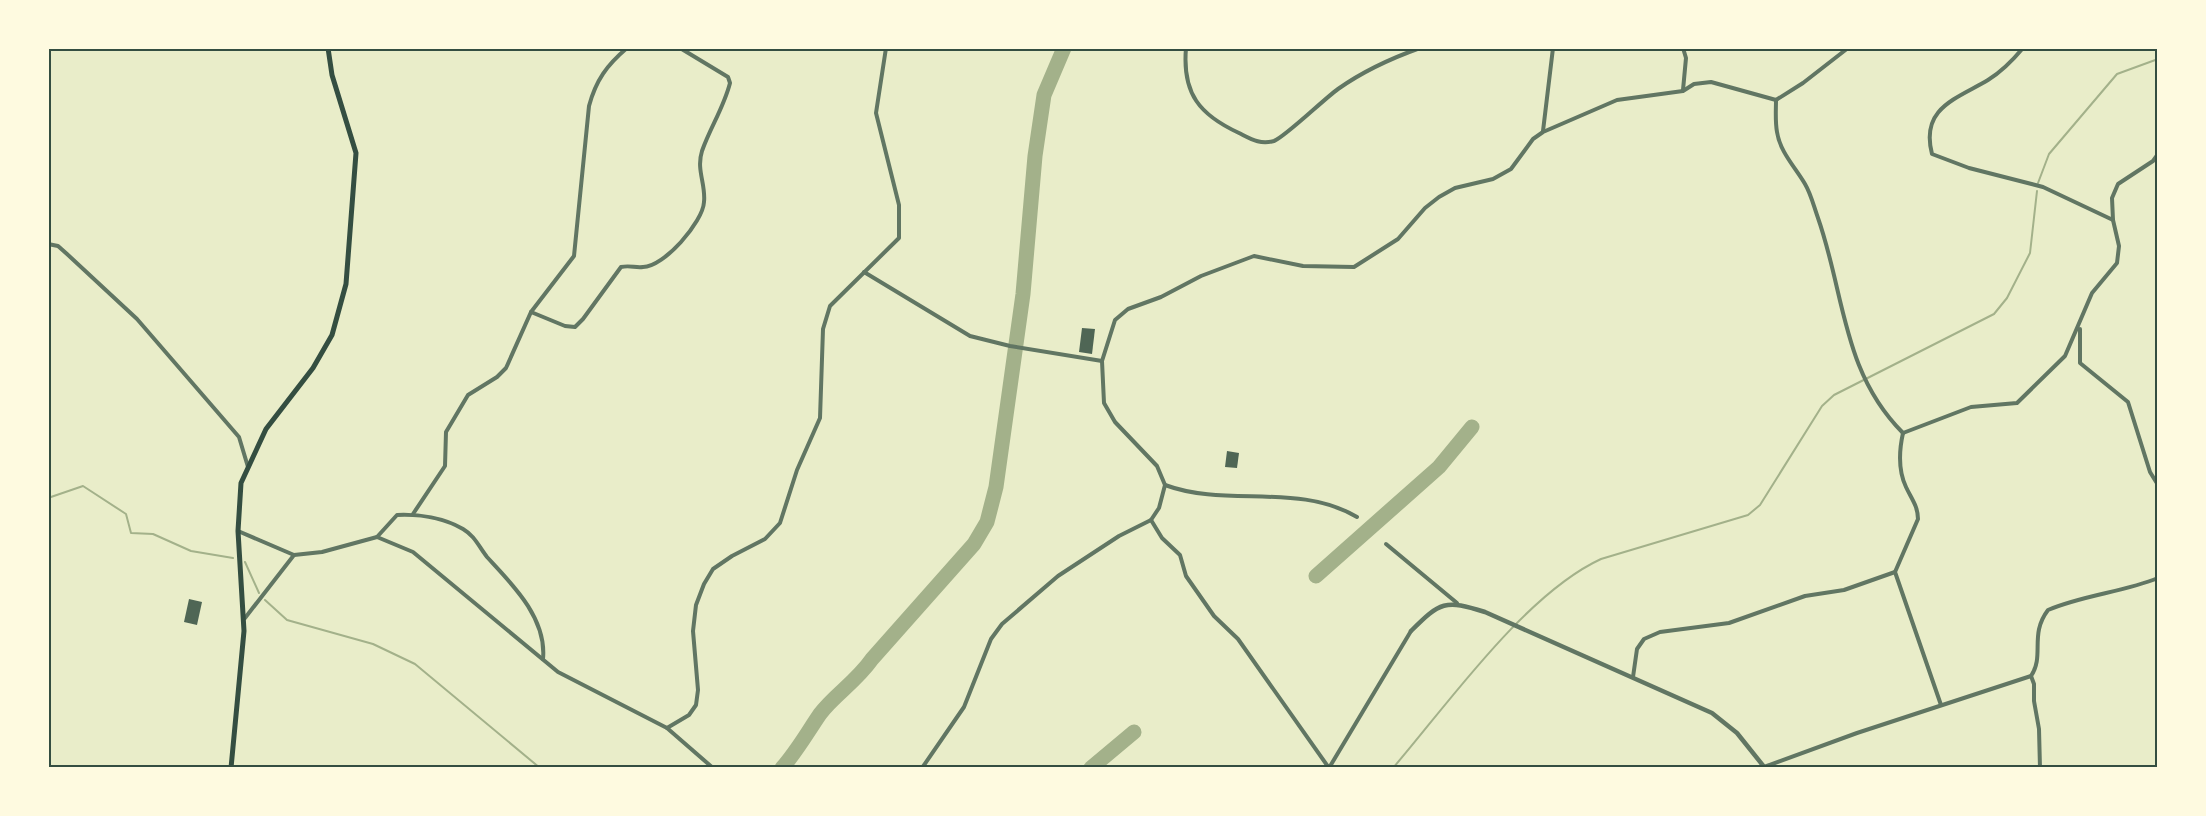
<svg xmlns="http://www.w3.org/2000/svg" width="2206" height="816" font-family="'PT Sans Narrow',sans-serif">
	<rect width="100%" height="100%" fill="#e9edc9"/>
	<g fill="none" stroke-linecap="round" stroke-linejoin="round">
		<g stroke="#a3b18a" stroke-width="2">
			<polyline points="2038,183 2049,154 2117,74 2158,59"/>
			<polyline points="48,498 83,486 126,514 131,533 153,534 191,551 233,558"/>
			<polyline points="245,562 259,593"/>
			<polyline points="265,600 287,620 373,644 415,664 540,768"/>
			<path d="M1393 768C1448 704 1525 594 1601 559L1748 515 1760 505 1822 406 1834 395 1994 314 2007 298 2030 253 2037 191"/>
		</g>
		<g stroke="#a3b18a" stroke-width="15">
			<polyline points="1316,576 1439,467 1472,427"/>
			<path d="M782 768C797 751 807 733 820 714 834 695 856 682 872 659L974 544 987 522 996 487 1023 294 1035 156 1044 95 1064 48"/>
			<polyline points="1091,768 1134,732"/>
		</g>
	</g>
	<g fill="#4f6655">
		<polygon points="1082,328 1095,329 1092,354 1079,352"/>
		<polygon points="1227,451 1239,453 1237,468 1225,467"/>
		<polygon points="189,599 202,602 197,625 184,622"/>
	</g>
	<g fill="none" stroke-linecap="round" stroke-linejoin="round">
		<g stroke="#617663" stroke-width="4">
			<path d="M1186 48C1182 94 1200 115 1239 133 1251 139 1260 145 1274 141 1285 137 1324 99 1338 89 1362 72 1392 58 1420 48"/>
			<polyline points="1683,48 1686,58 1683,90"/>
			<path d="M2023 48C2013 60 2001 72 1988 80 1956 99 1920 108 1932 154L1969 168 2043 187 2113 220"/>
			<path d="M1776 100C1776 110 1775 121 1777 132 1780 152 1795 167 1805 184 1811 194 1814 207 1818 218 1845 295 1842 372 1903 433"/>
			<polyline points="1543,131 1553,48"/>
			<polyline points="48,244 58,246 67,254 137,319 239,437 248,467"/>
			<polyline points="864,272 970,336 1010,346 1102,361"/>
			<path d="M531 312 565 326 575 327 583 319 621 267C630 265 635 268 643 267 664 267 703 222 704 202 706 184 696 170 702 151 710 128 724 107 730 83L728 77 680 48"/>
			<polyline points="2080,329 2080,363 2128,402 2150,472 2158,485"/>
			<polyline points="1903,433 1971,407 2017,403 2065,356 2092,293 2117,263 2119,246 2113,220 2112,198 2118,184 2153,161 2158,154"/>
			<path d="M1903 433C1899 451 1898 470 1906 487 1911 498 1918 506 1918 519L1895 572 1941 705"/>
			<path d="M1165 485C1227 508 1298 482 1357 517"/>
			<path d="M413 514 445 466 446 432 468 395 497 377 506 368 531 312 574 256 589 106C596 80 607 65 627 48"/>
			<polyline points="1151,520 1162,538 1180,555 1186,576 1214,616 1238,639 1329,768 1411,631"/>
			<polyline points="238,531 294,555 322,552 377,537 413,552 558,672 667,728 713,768"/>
			<path d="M377 537 397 515C419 514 444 518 463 529 475 536 479 547 487 557 512 584 547 618 543 659"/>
			<polyline points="1386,544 1457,603"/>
			<polyline points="245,618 294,555"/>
			<polyline points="2031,676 2034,684 2034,701 2039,729 2040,768"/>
			<polyline points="1633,677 1637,649 1644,639 1660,632 1729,623 1805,596 1844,590 1895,572"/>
			<polyline points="667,728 689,715 696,705 698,690 693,631 696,605 704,584 713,569 732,556 765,539 780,523 797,470 820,418 823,329 830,306 899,238 899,205 876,113 886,48"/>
			<path d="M1764 767 1857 733 2031 676C2045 655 2029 635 2048 610 2083 595 2124 592 2158 578"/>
			<polyline points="922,768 964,707 991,639 1002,624 1058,576 1119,536 1151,520 1159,508 1165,485 1157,466 1115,422 1104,403 1102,361 1115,320 1128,309 1161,297 1201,276 1254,256 1303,266 1354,267 1398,239 1425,208 1439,197 1455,188 1493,179 1511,169 1533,139 1543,132 1617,100 1683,91 1694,84 1711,82 1776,100 1803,83 1848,48"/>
		</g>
		<path stroke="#617663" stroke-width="4.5" d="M1411 631C1440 602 1445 599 1485 612L1712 713 1737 733 1765 768"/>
		<polyline stroke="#344e41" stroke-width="5" points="231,768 244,631 238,531 241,483 266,429 313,368 332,335 346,284 356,153 332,75 328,48"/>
	</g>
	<rect width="2206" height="816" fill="none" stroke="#fefae0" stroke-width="99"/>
	<rect x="50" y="50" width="2106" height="716" fill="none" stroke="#344e41" stroke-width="2"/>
</svg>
